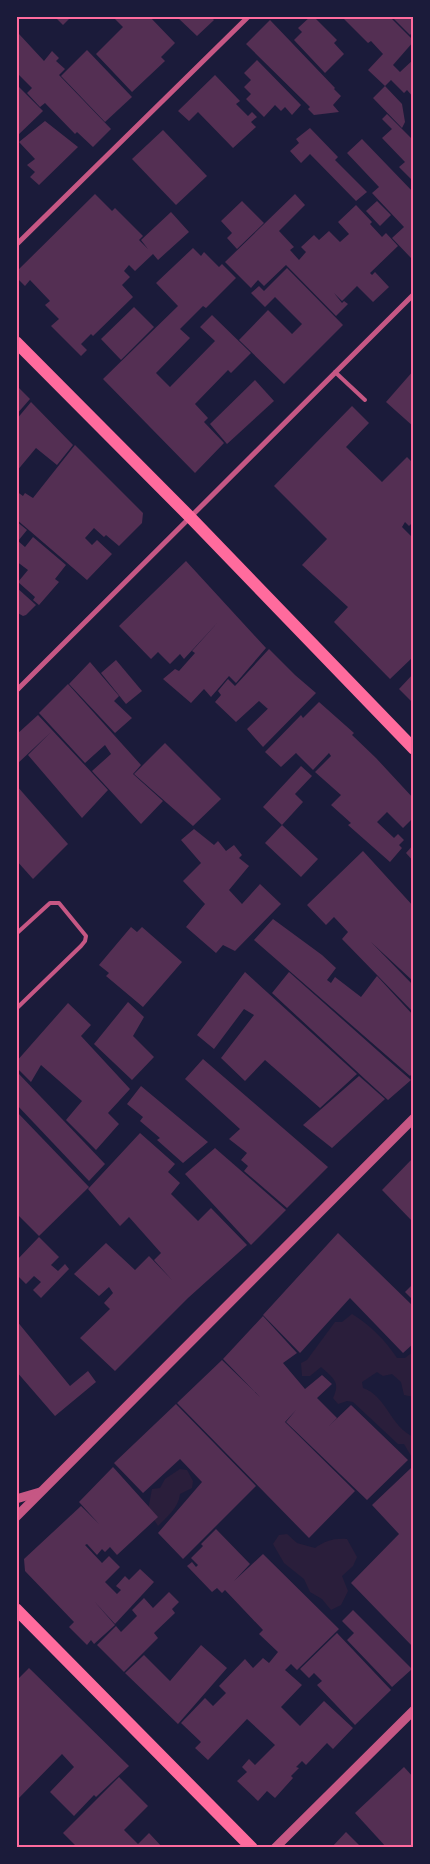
<svg xmlns="http://www.w3.org/2000/svg" width="430" height="1864" font-family="'Archivo Narrow',sans-serif">
	<rect width="100%" height="100%" fill="#1b1b3a"/>
	<g fill="#2a1e3b">
		<path d="M352 1314C370 1325 385 1340 397 1358H405L414 1351V1397L404 1395 401 1382 392 1374 383 1376 377 1372 362 1382 363 1388C387 1396 390 1427 414 1437V1461L404 1444H398L353 1402 347 1401 338 1404 333 1398C341 1382 333 1378 321 1367L310 1376H302L301 1363 307 1360 335 1322H342Z"/>
		<path d="M180 1469 187 1470 193 1481 192 1488 180 1494C179 1507 167 1517 158 1526L148 1510 152 1489 160 1488 165 1479Z"/>
		<path d="M287 1534 297 1543 315 1548C325 1541 334 1538 347 1539L357 1557 353 1566 342 1576 348 1591 341 1605 331 1610 322 1599 310 1592 304 1579 284 1563 273 1544 279 1535Z"/>
	</g>
	<g fill="#542f53">
		<polygon points="54,16 72,16 63,25"/>
		<polygon points="112,16 137,16 139,18 141,16 149,16 175,43 161,57 165,61 132,92 96,54 123,27"/>
		<polygon points="176,16 210,16 214,20 197,36"/>
		<polygon points="311,16 313,16 337,40 334,43 344,54 325,73 294,40 302,32 298,28"/>
		<polygon points="341,16 389,16 414,41 393,65 400,72 414,59 414,98 407,90 404,93 391,80 385,86 402,104 405,122 402,128 373,98 385,86 368,70 383,54 371,41 368,43"/>
		<polygon points="391,16 414,16 414,31 410,35"/>
		<polygon points="270,20 335,88 334,89 341,96 333,105 339,112 314,115 308,109 310,107 246,44"/>
		<polygon points="19,34 44,61 52,51 59,58 56,61 65,69 59,75 111,129 93,147 77,132 75,134 45,103 40,107 27,93 32,88 16,72 16,64 18,62 16,60 16,37"/>
		<polygon points="87,50 132,97 105,122 61,76"/>
		<polygon points="257,60 301,105 292,115 285,107 281,111 275,105 264,117 246,99 251,94 244,87 251,80 244,73"/>
		<polygon points="215,75 240,101 236,104 248,116 252,112 257,117 251,122 256,127 233,148 198,112 189,121 178,111"/>
		<polygon points="19,87 43,111 16,137 16,89"/>
		<polygon points="387,114 414,141 414,182 399,167 405,162 382,138 392,129 382,119"/>
		<polygon points="45,121 78,147 39,185 30,177 35,172 27,165 35,159 19,142"/>
		<polygon points="310,128 338,157 335,160 367,192 356,201 310,154 301,163 290,151 299,143 296,139"/>
		<polygon points="163,130 207,176 176,205 132,159"/>
		<polygon points="362,139 414,193 414,234 411,234 414,237 414,255 411,258 392,238 404,227 372,193 379,187 347,153"/>
		<polygon points="95,194 112,211 115,208 143,236 139,240 148,249 141,240 171,212 189,232 158,260 153,254 135,271 129,265 124,271 130,277 122,285 133,297 93,336 91,334 81,344 87,350 81,356 51,326 59,319 45,305 50,301 30,280 25,286 16,277 16,272"/>
		<polygon points="295,194 305,205 279,231 294,247 290,250 299,260 306,252 301,247 314,235 319,240 329,231 340,242 349,234 338,222 356,205 372,222 370,224 382,237 386,233 398,246 370,273 372,275 375,272 389,287 373,302 357,286 342,301 334,293 342,303 344,301 348,304 336,316 286,265 264,286 258,280 251,288 225,262"/>
		<polygon points="242,201 264,223 237,249 227,238 232,233 221,221"/>
		<polygon points="377,201 391,215 380,226 366,211"/>
		<polygon points="193,248 201,256 204,252 219,267 222,264 236,278 206,308 203,306 180,329 190,338 156,373 170,387 215,341 200,327 212,315 251,353 231,373 228,370 195,404 208,418 204,422 224,443 195,473 103,379 178,306 156,283"/>
		<polygon points="287,268 343,325 284,384 239,340 268,310 292,334 302,324 275,297 265,307 251,293 259,286 264,291"/>
		<polygon points="134,307 154,327 121,360 101,339"/>
		<polygon points="414,370 414,427 386,402"/>
		<polygon points="255,380 274,401 227,444 210,424"/>
		<polygon points="16,385 30,399 16,415"/>
		<polygon points="31,402 73,445 57,465 36,448 16,472 16,420"/>
		<polygon points="352,406 369,423 346,447 382,482 407,457 414,464 414,521 409,526 405,522 402,527 412,537 414,536 414,656 390,679 334,622 348,607 302,565 327,539 274,486"/>
		<polygon points="75,445 143,513 142,523 119,546 106,535 104,537 94,528 85,538 92,545 97,540 112,554 87,580 16,519 16,491 23,496 25,493 33,498"/>
		<polygon points="16,521 27,530 18,541 25,547 33,537 66,565 55,579 59,582 39,605 33,600 35,597 18,582 28,570 16,561"/>
		<polygon points="186,561 266,648 236,683 229,676 211,697 204,689 191,703 163,679 175,669 179,671 195,653 192,651 219,621 184,659 180,654 170,664 158,652 151,659 119,626"/>
		<polygon points="16,587 36,605 26,615 23,616 16,612"/>
		<polygon points="269,649 295,675 283,687 295,675 316,693 263,747 247,729 284,693 268,709 259,701 236,722 215,702 221,695 218,691 228,679 235,686"/>
		<polygon points="116,660 142,691 126,704 101,673"/>
		<polygon points="90,662 119,696 114,701 132,718 115,733 69,684"/>
		<polygon points="414,673 414,704 399,689"/>
		<polygon points="68,684 141,765 133,774 163,801 141,824 92,771 111,754 105,745 85,763 39,713"/>
		<polygon points="319,702 354,733 352,735 376,758 414,799 414,817 403,828 387,812 377,822 394,838 398,834 404,840 399,845 402,848 390,862 348,825 351,823 331,805 341,795 315,772 331,756 329,753 313,770 296,753 281,767 265,752 301,715 303,718"/>
		<polygon points="38,715 108,790 82,818 28,755 51,732 16,765 16,735"/>
		<polygon points="165,743 221,799 193,826 134,774"/>
		<polygon points="301,766 312,776 295,794 303,802 282,825 263,807"/>
		<polygon points="16,785 68,844 33,879 16,860"/>
		<polygon points="282,825 318,859 301,877 265,843"/>
		<polygon points="194,829 214,845 218,841 226,851 234,845 242,855 239,858 249,866 229,890 242,904 260,884 281,904 235,951 223,945 216,953 186,927 205,904 183,881 201,863 181,840"/>
		<polygon points="414,844 414,862 406,853"/>
		<polygon points="363,851 414,907 414,982 371,942 414,986 414,1013 342,939 348,932 334,917 326,925 307,905"/>
		<polygon points="273,919 322,955 336,968 327,980 331,983 335,977 361,997 377,976 414,1016 414,1072 410,1076 254,940"/>
		<polygon points="131,927 137,932 142,927 182,962 143,1007 106,976 109,973 99,965"/>
		<polygon points="245,972 357,1074 320,1108 265,1060 245,1081 221,1058 254,1015 244,1009 214,1049 197,1035"/>
		<polygon points="289,972 387,1059 411,1080 388,1100 366,1080 272,993"/>
		<polygon points="128,1002 144,1017 133,1036 154,1057 132,1080 94,1044"/>
		<polygon points="68,1003 91,1025 81,1036 130,1089 108,1113 119,1124 96,1150 66,1120 82,1101 41,1065 31,1082 16,1067 16,1062"/>
		<polygon points="203,1059 328,1167 287,1208 244,1171 248,1166 241,1160 247,1153 229,1139 240,1129 185,1079"/>
		<polygon points="18,1073 105,1164 89,1181 16,1104 16,1076"/>
		<polygon points="359,1076 385,1099 332,1148 303,1125"/>
		<polygon points="141,1086 208,1142 183,1163 157,1140 160,1138 140,1121 143,1117 127,1104"/>
		<polygon points="16,1111 89,1187 39,1236 16,1213"/>
		<polygon points="140,1133 175,1164 168,1172 180,1183 171,1194 198,1221 211,1208 247,1245 188,1298 115,1371 80,1338 110,1309 104,1303 113,1293 109,1287 99,1296 74,1274 106,1243 135,1270 149,1256 172,1280 154,1260 161,1253 129,1217 120,1226 88,1189"/>
		<polygon points="215,1148 286,1210 251,1245 185,1174"/>
		<polygon points="414,1157 414,1223 382,1190"/>
		<polygon points="338,1233 414,1307 414,1343 403,1353 350,1298 300,1353 263,1315"/>
		<polygon points="39,1237 59,1257 51,1265 58,1271 65,1264 69,1269 41,1298 33,1290 41,1282 34,1276 26,1284 16,1274 16,1261"/>
		<polygon points="414,1283 414,1301 405,1292"/>
		<polygon points="263,1316 297,1353 283,1363 305,1389 322,1375 332,1384 317,1398 337,1418 329,1426 351,1405 408,1460 367,1500 286,1422 296,1410 285,1422 355,1491 309,1538 177,1403 222,1360 260,1397 223,1359"/>
		<polygon points="16,1320 70,1386 88,1371 96,1382 55,1416 16,1371"/>
		<polygon points="176,1404 256,1486 183,1559 158,1533 202,1482 180,1459 143,1493 114,1463"/>
		<polygon points="113,1467 158,1517 117,1555 110,1547 105,1552 102,1549 97,1555 87,1544 85,1545 102,1563 109,1556 120,1567 105,1582 117,1594 121,1590 116,1586 125,1576 129,1580 140,1569 154,1582 115,1624 94,1601 115,1625 94,1644 91,1640 87,1645 69,1627 74,1622 25,1571 24,1559 81,1506 99,1524 79,1502"/>
		<polygon points="411,1468 414,1470 414,1648 351,1583 399,1534 372,1505"/>
		<polygon points="216,1529 250,1564 234,1581 263,1554 339,1629 297,1670 291,1664 285,1670 302,1685 281,1707 300,1726 324,1701 353,1728 333,1749 327,1743 306,1765 302,1761 296,1767 299,1768 291,1776 293,1778 275,1798 267,1791 258,1801 237,1781 247,1772 242,1767 249,1759 255,1765 275,1745 247,1719 208,1760 195,1748 201,1742 181,1723 205,1698 213,1706 226,1693 219,1686 245,1659 253,1668 263,1658 269,1663 278,1652 259,1634 263,1630 225,1590 222,1593 217,1588 212,1592 187,1566 192,1562 196,1567 198,1565 191,1558 203,1546 201,1544"/>
		<polygon points="169,1592 179,1602 172,1609 175,1613 154,1633 158,1638 124,1672 97,1645 116,1626 121,1632 137,1616 132,1610 144,1598 153,1608"/>
		<polygon points="353,1610 412,1669 392,1687 347,1640 354,1633 342,1621"/>
		<polygon points="337,1633 391,1690 355,1725 317,1685 322,1681 314,1673 309,1678 300,1669"/>
		<polygon points="201,1645 227,1668 178,1724 125,1673 144,1655 170,1681"/>
		<polygon points="29,1668 129,1766 96,1797 94,1795 74,1816 50,1792 74,1767 62,1754 16,1801 16,1681"/>
		<polygon points="404,1767 414,1778 414,1848 387,1848 355,1813"/>
		<polygon points="119,1777 148,1806 124,1830 138,1844 149,1833 163,1848 73,1848 75,1845 63,1833"/>
		<polygon points="346,1832 362,1848 331,1848"/>
	</g>
	<g fill="none" stroke-linecap="round" stroke-linejoin="round">
		<g stroke="#c65784" stroke-width="4">
			<polyline points="335,372 365,400"/>
			<polyline points="16,934 50,903 59,903 86,936 85,941 81,946 16,1009"/>
		</g>
		<g stroke="#c65784" stroke-width="5">
			<polyline points="16,245 249,16"/>
			<polyline points="16,691 414,294"/>
		</g>
		<g stroke="#c65784" stroke-width="9">
			<polyline points="16,1499 40,1492"/>
			<polyline points="16,1517 414,1118"/>
			<polyline points="275,1848 414,1710"/>
		</g>
		<g stroke="#ff6b9d" stroke-width="12">
			<polyline points="16,342 190,517 414,749"/>
			<polyline points="16,1609 252,1848"/>
		</g>
	</g>
	<rect width="430" height="1864" fill="none" stroke="#1b1b3a" stroke-width="35"/>
	<rect x="18" y="18" width="394" height="1828" fill="none" stroke="#ff6b9d" stroke-width="2"/>
</svg>
